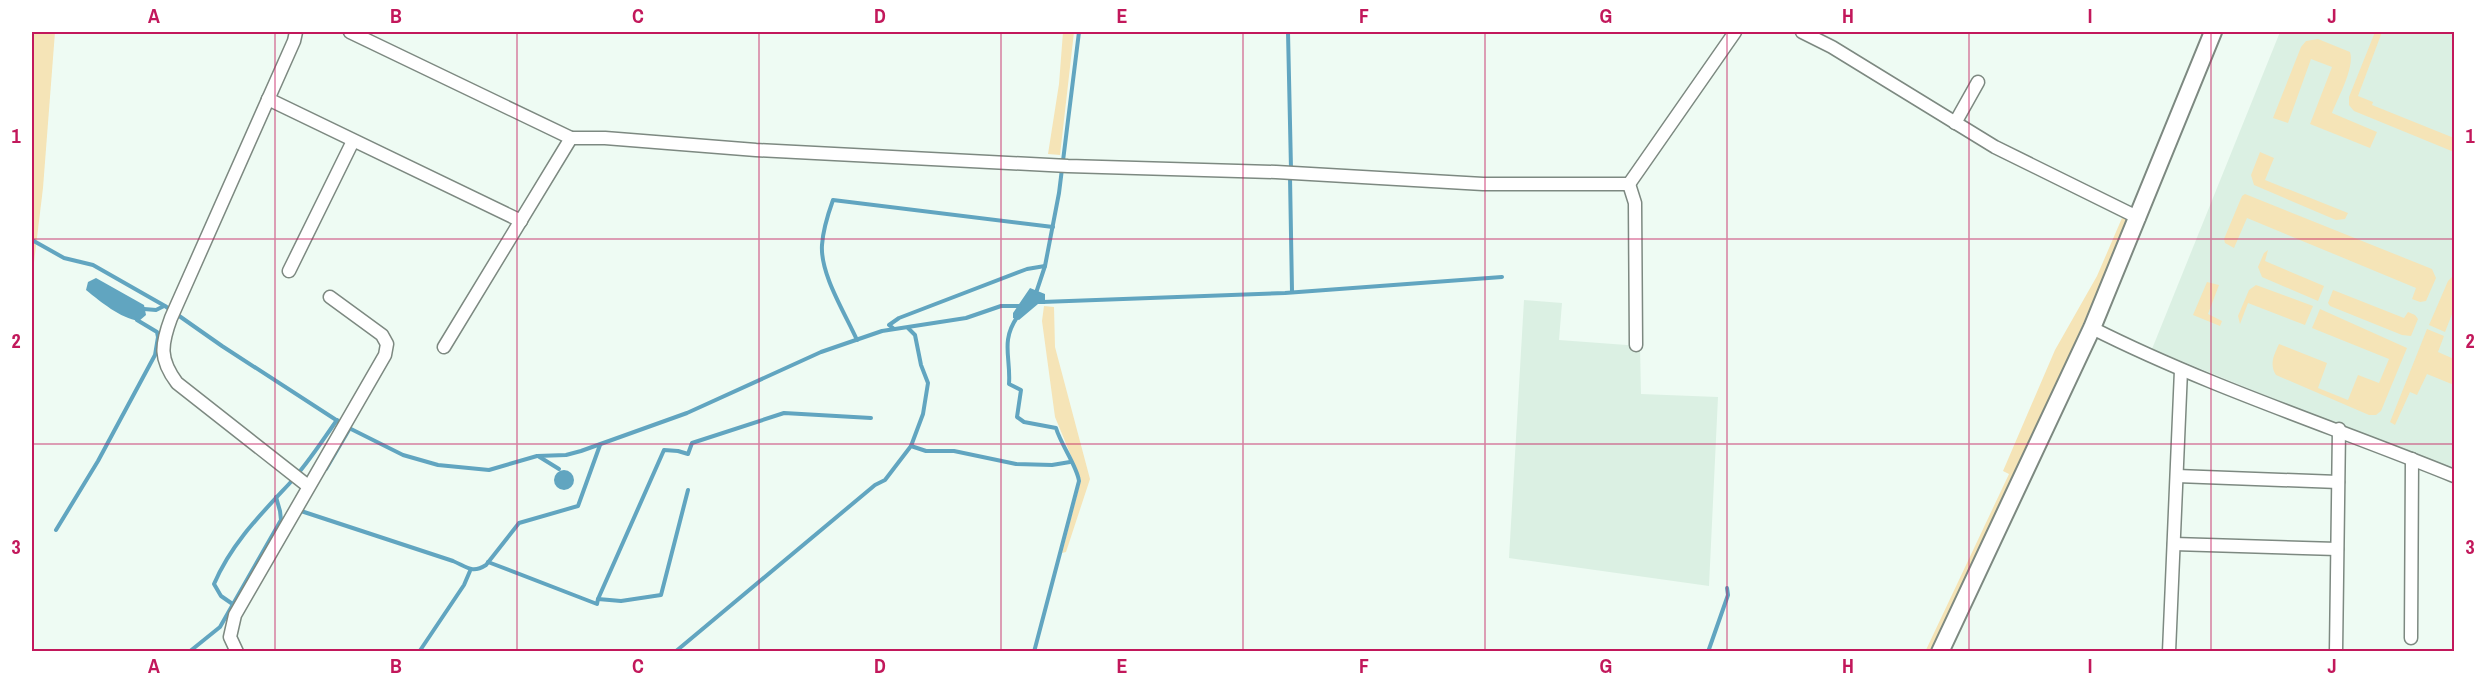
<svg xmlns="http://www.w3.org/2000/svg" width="2486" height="683" font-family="'Archivo Narrow',sans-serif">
	<rect width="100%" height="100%" fill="#eefbf3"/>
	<g fill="#dbf0e3">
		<polygon points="2280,32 2454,32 2454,472 2152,349"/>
		<polygon points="1524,300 1562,303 1559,340 1640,346 1641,394 1718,397 1709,586 1509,558"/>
	</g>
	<g fill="#f5e4b7">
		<polygon points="32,32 55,32 43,188 32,279"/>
		<polygon points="1063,32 1074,32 1060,155 1048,154 1059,84"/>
		<polygon points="2375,32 2382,32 2358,96 2373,102 2372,105 2454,138 2454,152 2354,111 2349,105 2349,97"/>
		<path d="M2318 39 2350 52C2355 67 2338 98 2332 113L2377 132 2370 148 2310 124 2332 67 2311 59 2288 123 2273 118 2301 47 2306 41Z"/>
		<polygon points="2260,152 2274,158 2265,180 2348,213 2345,219 2336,220 2254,185 2251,175"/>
		<polygon points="2245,194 2432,269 2436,278 2426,301 2420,302 2412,299 2416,288 2247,218 2234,248 2225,243 2224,239 2242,196"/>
		<path d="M2122 218 2127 220C2067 367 2000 509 1931 651L1925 652 2009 474 2003 471 2055 350 2097 276Z"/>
		<polygon points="2268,250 2265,261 2324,286 2318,301 2262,277 2258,267 2264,253"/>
		<polygon points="2452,277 2454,278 2454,309 2445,332 2429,325 2448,281"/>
		<polygon points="2207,282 2219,285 2208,314 2222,321 2220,326 2193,315"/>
		<polygon points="2256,285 2313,306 2305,325 2248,303 2240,324 2238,316 2249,290"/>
		<polygon points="2333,290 2404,318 2408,312 2415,315 2418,319 2411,336 2402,335 2330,306 2328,303"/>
		<polygon points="1044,306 1054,307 1055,347 1090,479 1066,552 1062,553 1081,480 1055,417 1042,321"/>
		<path d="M2320 309 2407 348 2381 411 2376 415H2369L2276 375C2269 364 2274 355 2279 344L2327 363 2318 388 2348 400 2358 375 2379 383 2389 359 2312 328Z"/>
		<polygon points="2427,329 2444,336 2438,352 2454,359 2454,385 2427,374 2417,395 2410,392 2395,425 2390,422"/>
	</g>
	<g fill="#61a5c0">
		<path d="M96 278 144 305 146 315 139 321C120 318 101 302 86 290L88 282Z"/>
		<polygon points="1030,288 1045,294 1045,304 1038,304 1019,320 1013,318 1013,313"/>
		<circle cx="564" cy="480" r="10"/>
	</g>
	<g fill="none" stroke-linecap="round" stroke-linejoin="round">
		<g stroke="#61a5c0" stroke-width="4">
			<polyline points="1288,32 1291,169"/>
			<polyline points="1290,177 1292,291"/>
			<polyline points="32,240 64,258 93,265 165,306 222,346 347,427 403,455 438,465 489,470 537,456 566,455 581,451 687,413 821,352 882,331 966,318 1001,306 1020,306"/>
			<polyline points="1036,293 1045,266 1059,193 1079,32"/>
			<polyline points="1042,302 1285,293 1502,277"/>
			<polyline points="144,309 156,310 164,306"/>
			<path d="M1018 316C1000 341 1011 357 1009 384L1021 390 1017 417 1024 422 1056 428C1061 445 1077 466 1079 481L1034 652"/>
			<polyline points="893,328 889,325 899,318 1027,269 1045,266"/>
			<polyline points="908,328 915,335 921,365 928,383 923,414 911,446"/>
			<path d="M857 340C845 313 820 274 822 245 823 229 828 214 833 200L1053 227"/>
			<polyline points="538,456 559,469"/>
			<polyline points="326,469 350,428"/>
			<path d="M301 511 453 561C467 567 472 574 486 565L519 523 578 506 600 445"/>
			<polyline points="56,530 98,461 155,355 158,337 157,332 137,320"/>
			<polyline points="488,562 597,604 598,599 621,601 661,595 688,490"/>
			<polyline points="598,599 664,450 678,451 688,454 692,443 784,413 871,418"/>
			<path d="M234 605 221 596 214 584C231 544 260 515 289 484 307 465 322 441 337 420"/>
			<polyline points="189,652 220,627 281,520 280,511 276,497"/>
			<polyline points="419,652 464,585 470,571"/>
			<polyline points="675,652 875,485 885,480 911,446 926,451 954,451 1016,464 1052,465 1070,462"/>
			<polyline points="1708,652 1728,595 1727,588"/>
		</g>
		<g stroke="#7d8981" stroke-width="15">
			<g id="street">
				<path d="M296 32 294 41 171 318C161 345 159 359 177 383L308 486"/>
				<polyline points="350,32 571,138 444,347"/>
				<polyline points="1802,32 1832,47 1995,147 2139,218"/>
				<polyline points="268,99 521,221"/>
				<polyline points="1955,123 1978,82"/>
				<polyline points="571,138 605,138 756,150 1068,166 1276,172 1483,184 1629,184 1735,32"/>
				<polyline points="1629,184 1635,203 1636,345"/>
				<polyline points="289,271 353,141"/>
				<path d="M2092 328C2209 387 2334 427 2454 476"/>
				<polyline points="2177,476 2338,482"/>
				<polyline points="2174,544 2337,549"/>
				<polyline points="2411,638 2412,459"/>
				<polyline points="237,652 230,637 235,615 385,355 387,344 382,335 330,297"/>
				<polyline points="2169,652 2181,370"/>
				<polyline points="2336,652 2339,429"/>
			</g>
		</g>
		<g stroke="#7d8981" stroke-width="20">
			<polyline id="secondary" points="1940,652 2092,328 2213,32"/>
		</g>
		<use href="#street" stroke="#fff" stroke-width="12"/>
		<use href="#secondary" stroke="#fff" stroke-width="16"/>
	</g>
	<path fill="none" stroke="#c2185b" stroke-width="1.5" stroke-opacity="0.55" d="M275 32V652M517 32V652M759 32V652M1001 32V652M1243 32V652M1485 32V652M1727 32V652M1969 32V652M2211 32V652M32 239H2454M32 444H2454"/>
	<rect width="2486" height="683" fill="none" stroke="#ffffff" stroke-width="66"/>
	<rect x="33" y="33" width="2420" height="617" fill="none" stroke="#c2185b" stroke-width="2"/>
	<g font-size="20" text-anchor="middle" font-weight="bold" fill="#c2185b">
		<text x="154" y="23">A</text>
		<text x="396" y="23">B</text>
		<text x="638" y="23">C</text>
		<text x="880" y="23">D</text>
		<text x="1122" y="23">E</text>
		<text x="1364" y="23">F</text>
		<text x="1606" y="23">G</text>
		<text x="1848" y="23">H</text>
		<text x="2090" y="23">I</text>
		<text x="2332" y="23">J</text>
		<text x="16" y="143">1</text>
		<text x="2470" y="143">1</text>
		<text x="16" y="348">2</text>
		<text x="2470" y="348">2</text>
		<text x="16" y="554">3</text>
		<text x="2470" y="554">3</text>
		<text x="154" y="673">A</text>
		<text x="396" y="673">B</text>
		<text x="638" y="673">C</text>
		<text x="880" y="673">D</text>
		<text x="1122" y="673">E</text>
		<text x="1364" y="673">F</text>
		<text x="1606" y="673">G</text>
		<text x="1848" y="673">H</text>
		<text x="2090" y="673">I</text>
		<text x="2332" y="673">J</text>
	</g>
</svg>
